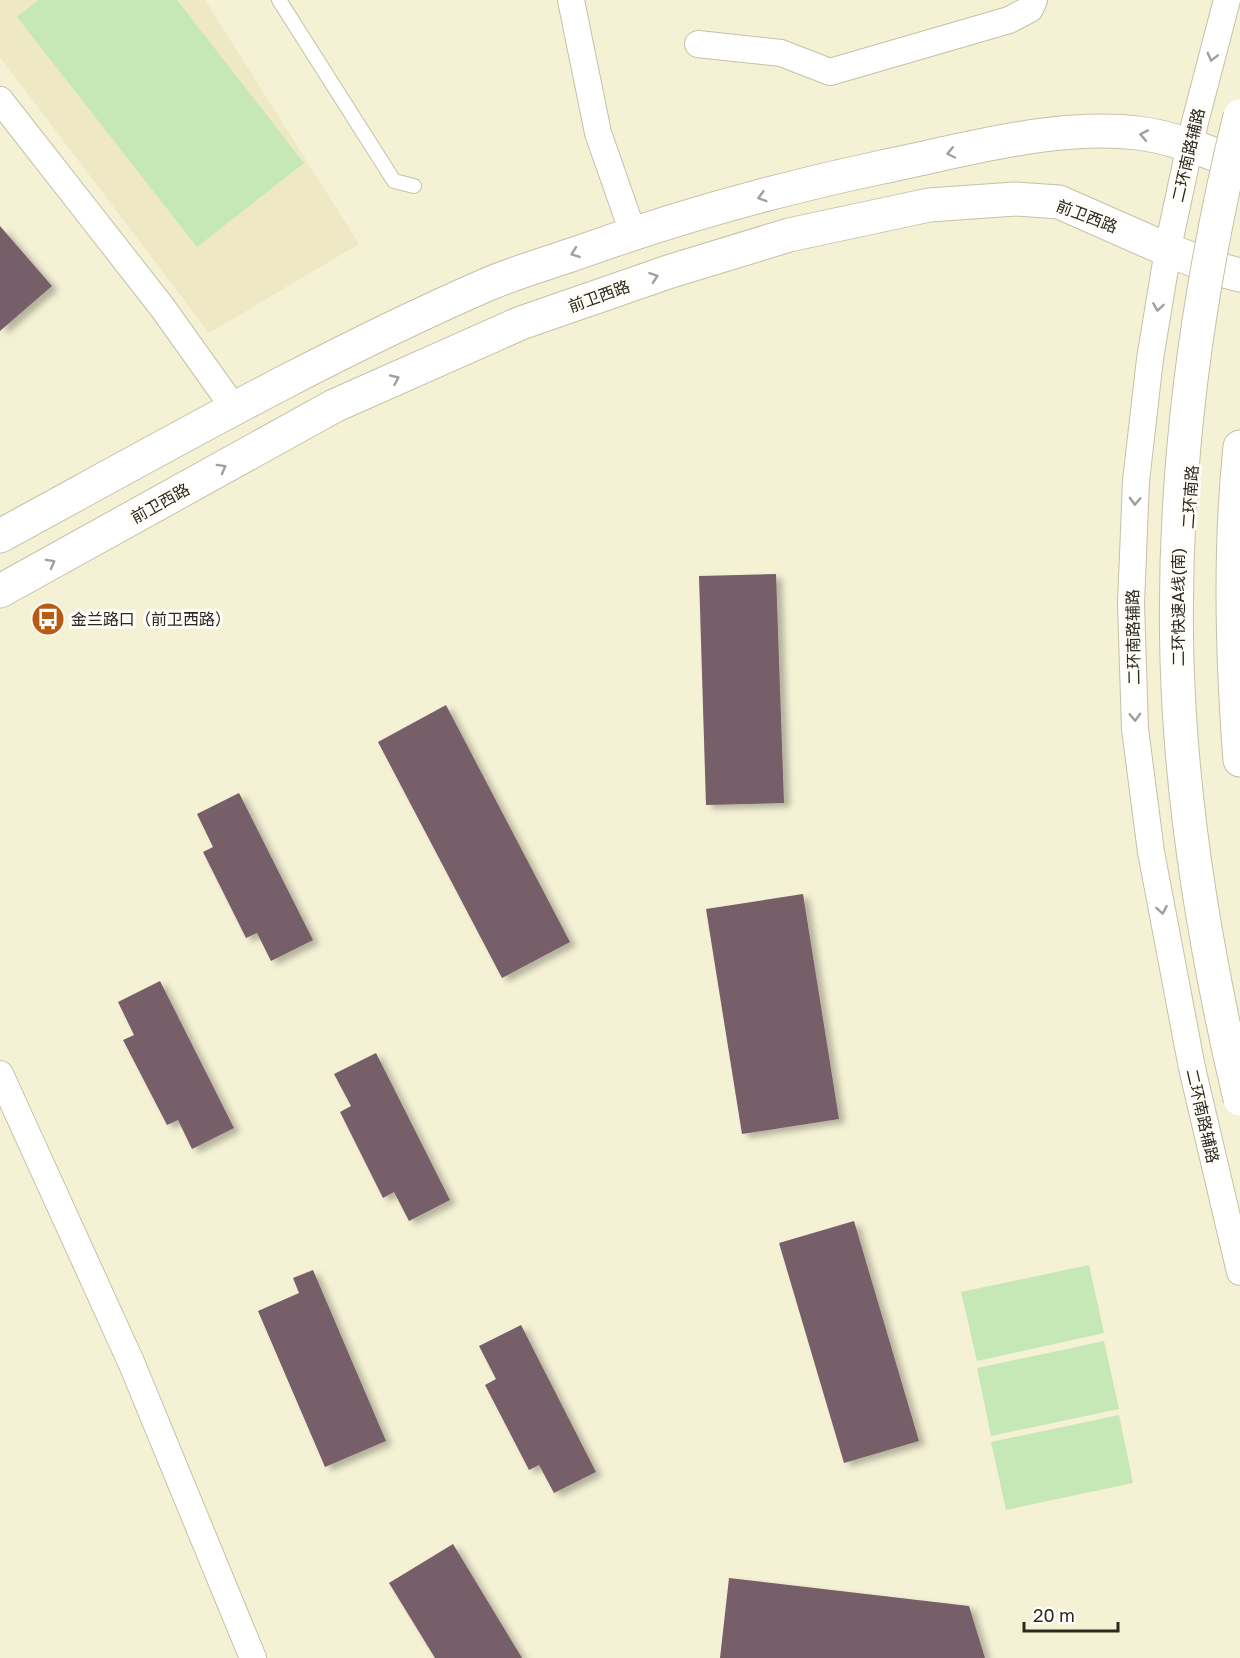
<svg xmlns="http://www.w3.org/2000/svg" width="1240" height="1658" font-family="'Golos Text','Noto Sans SC',sans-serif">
	<defs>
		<filter id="shadow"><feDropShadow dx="6" dy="4" stdDeviation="3" flood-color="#0004"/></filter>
	</defs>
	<rect width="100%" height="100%" fill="#f5f1d5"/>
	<polygon fill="#eee8c4" points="0,0 205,0 359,244 209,333 0,57"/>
	<g fill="#c5e8b6">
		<polygon points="38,0 177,0 304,163 197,247 17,17"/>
		<polygon points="1089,1265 1104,1333 977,1361 961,1292"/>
		<polygon points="1104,1341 1119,1409 991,1436 977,1368"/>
		<polygon points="1119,1415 1133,1483 1006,1510 991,1442"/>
	</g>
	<g fill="#775e69" filter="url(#shadow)">
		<polygon points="0,226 52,286 0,331"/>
		<polygon points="776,574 784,803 706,805 699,576"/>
		<polygon points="446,705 570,942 502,978 378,742"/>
		<polygon points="239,793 313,940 271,961 257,933 246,938 203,852 213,847 197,814"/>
		<polygon points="803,894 839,1119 742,1134 706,909"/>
		<polygon points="160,981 234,1128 192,1149 178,1120 167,1125 123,1040 134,1035 118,1002"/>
		<polygon points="376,1053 450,1200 409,1221 394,1192 383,1198 340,1112 351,1106 334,1074"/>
		<polygon points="854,1221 919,1441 844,1463 779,1243"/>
		<polygon points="313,1270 386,1441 325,1467 258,1311 299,1293 293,1278"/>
		<polygon points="521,1325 596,1472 554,1493 539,1465 529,1470 485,1385 496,1379 479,1346"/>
		<polygon points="453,1544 522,1658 435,1658 389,1583"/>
		<polygon points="729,1578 969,1606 985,1658 720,1658"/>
	</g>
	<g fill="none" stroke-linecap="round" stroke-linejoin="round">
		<g stroke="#c6c1a6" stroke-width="16">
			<polyline id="service" points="279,0 394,181 414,186"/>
		</g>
		<g stroke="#c6c1a6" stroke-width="28">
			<g id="minor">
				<polyline points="571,0 598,133 633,233"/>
				<polyline points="1227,0 1195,122 1170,238 1150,359 1136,481 1131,604 1135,729 1151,852 1192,1068 1240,1272"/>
				<polyline points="698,44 781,53 830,72 1009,20 1030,9 1034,0"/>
				<polyline points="0,100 162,307 234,408"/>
				<polyline points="0,1074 131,1362 253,1658"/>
			</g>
		</g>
		<g stroke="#c6c1a6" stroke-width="35">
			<g id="secondary">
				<path d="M0 536C160 449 319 358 486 285 514 273 545 264 574 254 674 218 778 189 882 167 961 151 1057 123 1138 133 1172 137 1208 152 1240 164"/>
				<polyline points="0,591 334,406 521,323 671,271 789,235 929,205 1015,199 1059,202 1168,250 1217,269 1240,275"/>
			</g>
		</g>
		<g stroke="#c6c1a6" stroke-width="35">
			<path id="primary" d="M1240 447C1229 551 1232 656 1240 760"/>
		</g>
		<use href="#service" stroke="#fff" stroke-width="14"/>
		<use href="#minor" stroke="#fff" stroke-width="26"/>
		<use href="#secondary" stroke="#fff" stroke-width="33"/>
		<use href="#primary" stroke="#fff" stroke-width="33"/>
		<g stroke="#c6c1a6" stroke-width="35" stroke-linecap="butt">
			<path id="trunk-bridge" d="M1240 116C1196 295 1172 475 1177 660 1181 807 1206 955 1240 1099"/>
		</g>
		<use href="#trunk-bridge" stroke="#fff" stroke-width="33"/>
	</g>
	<defs><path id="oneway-chevron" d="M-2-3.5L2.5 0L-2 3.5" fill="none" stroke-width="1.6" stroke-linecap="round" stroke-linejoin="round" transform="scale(1.5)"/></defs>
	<g stroke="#a09f9a">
		<use href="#oneway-chevron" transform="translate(1212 57) rotate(104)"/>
		<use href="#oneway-chevron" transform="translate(1144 135) rotate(-169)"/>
		<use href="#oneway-chevron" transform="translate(951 153) rotate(168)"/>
		<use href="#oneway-chevron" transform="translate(762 197) rotate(164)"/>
		<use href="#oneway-chevron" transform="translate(575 253) rotate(160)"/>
		<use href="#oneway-chevron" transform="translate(654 277) rotate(-19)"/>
		<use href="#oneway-chevron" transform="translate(1158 307) rotate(99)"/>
		<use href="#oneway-chevron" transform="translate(395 379) rotate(-24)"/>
		<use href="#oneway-chevron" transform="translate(222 468) rotate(-29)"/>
		<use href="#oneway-chevron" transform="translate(1135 501) rotate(92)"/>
		<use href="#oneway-chevron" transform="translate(51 563) rotate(-29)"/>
		<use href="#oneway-chevron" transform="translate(1135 717) rotate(88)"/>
		<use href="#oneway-chevron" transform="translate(1162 910) rotate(80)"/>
	</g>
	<defs>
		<g id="bus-disc" transform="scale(1.725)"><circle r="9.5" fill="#b95a13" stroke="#fefdf8"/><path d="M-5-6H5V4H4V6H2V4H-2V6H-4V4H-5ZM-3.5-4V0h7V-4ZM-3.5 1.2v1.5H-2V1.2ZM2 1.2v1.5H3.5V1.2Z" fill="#fff"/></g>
	</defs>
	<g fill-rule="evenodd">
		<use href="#bus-disc" x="48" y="619"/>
	</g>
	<g text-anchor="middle" stroke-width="6" stroke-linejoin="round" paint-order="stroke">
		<g font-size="16" fill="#2c2a1f" stroke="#fefdf8">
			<text transform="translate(1188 155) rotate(-77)" y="6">二环南路辅路</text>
			<text transform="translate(1087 216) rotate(21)" y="6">前卫西路</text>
			<text transform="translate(599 296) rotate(-20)" y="6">前卫西路</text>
			<text transform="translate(1190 497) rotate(-86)" y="6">二环南路</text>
			<text transform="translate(160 503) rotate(-29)" y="6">前卫西路</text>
			<text transform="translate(1178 607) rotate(-90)" y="6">二环快速A线(南)</text>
			<text transform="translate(1133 637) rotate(-91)" y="6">二环南路辅路</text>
			<text transform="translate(1203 1116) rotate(77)" y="6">二环南路辅路</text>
		</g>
		<g font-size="16" fill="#2c2a1f" stroke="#fefdf8" text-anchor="start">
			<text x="71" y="625">金兰路口（前卫西路）</text>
		</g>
	</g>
	<path d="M1024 1622v9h94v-9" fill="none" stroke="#2c2a1f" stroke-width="3"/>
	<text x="1033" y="1622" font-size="18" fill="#2c2a1f" stroke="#fefdf8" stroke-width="4.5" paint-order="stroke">20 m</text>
</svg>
